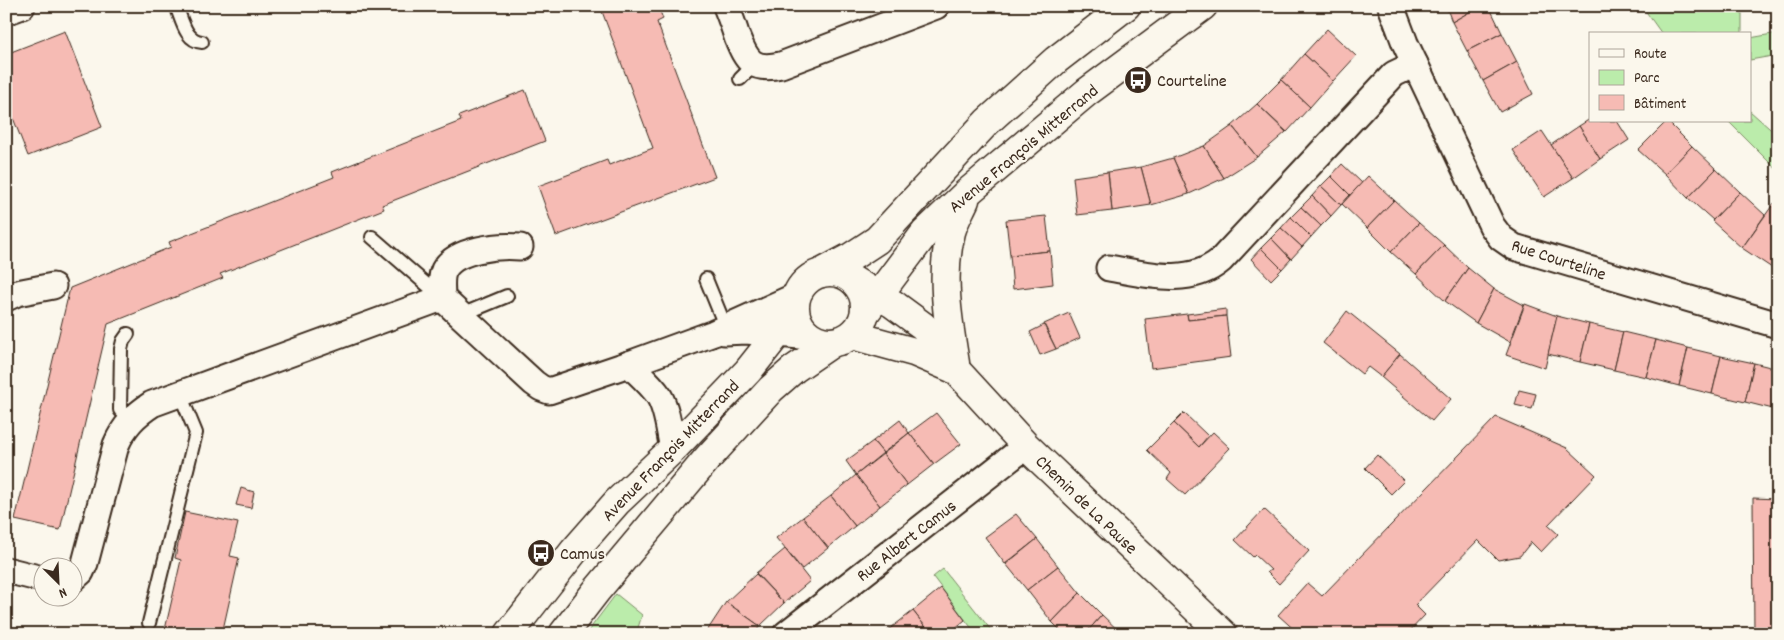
<svg xmlns="http://www.w3.org/2000/svg" width="1784" height="640" font-family="Dekko,sans-serif">
	<rect width="100%" height="100%" fill="#fbf7ec"/>
	<filter id="ink" filterUnits="userSpaceOnUse"><feTurbulence type="fractalNoise" baseFrequency=".02" numOctaves="2"/><feDisplacementMap in="SourceGraphic" scale="10" xChannelSelector="R" yChannelSelector="G"/><feConvolveMatrix kernelMatrix="1 2 1 2 8 2 1 2 1" color-interpolation-filters="sRGB"/></filter>
	<g filter="url(#ink)">
		<g fill="#bbecab" stroke="#7b8b64">
			<polygon points="1642,6 1742,6 1742,34 1662,34"/>
			<polygon points="1778,33 1778,55 1750,60 1750,38"/>
			<polygon points="1750,111 1778,136 1778,171 1728,121 1750,121"/>
			<polygon points="943,569 994,634 976,634 933,577"/>
			<polygon points="616,594 642,615 636,634 586,634"/>
		</g>
		<g fill="#f6bbb4" stroke="#3b2a1e">
			<polygon points="600,6 658,6 663,19 657,22 715,177 556,236 538,186 607,160 609,165 653,148"/>
			<polygon points="1446,6 1480,6 1452,22"/>
			<polygon points="1480,6 1489,6 1502,33 1467,51 1452,22"/>
			<polygon points="1327,29 1356,56 1333,81 1304,54"/>
			<polygon points="65,31 102,127 28,156 6,100 6,54"/>
			<polygon points="1502,33 1517,62 1483,81 1467,51"/>
			<polygon points="1304,54 1333,81 1310,107 1281,80"/>
			<polygon points="1517,62 1533,94 1500,112 1483,81"/>
			<polygon points="1281,80 1310,107 1287,132 1257,104"/>
			<polygon points="525,90 545,141 382,205 384,209 220,274 223,278 108,324 60,530 15,520 70,288 171,247 169,242 334,177 332,172 461,121 459,116"/>
			<polygon points="1257,104 1286,132 1257,157 1232,126"/>
			<polygon points="1590,119 1590,121 1617,121 1629,140 1600,159 1579,126"/>
			<polygon points="1667,121 1692,146 1665,174 1638,150"/>
			<polygon points="1232,126 1257,157 1224,178 1204,146"/>
			<polygon points="1579,126 1600,159 1573,178 1551,145"/>
			<polygon points="1542,131 1573,178 1544,197 1513,150"/>
			<polygon points="1204,146 1224,178 1189,194 1173,158"/>
			<polygon points="1692,146 1716,169 1688,198 1665,174"/>
			<polygon points="1173,158 1189,194 1151,205 1141,167"/>
			<polygon points="1342,164 1362,183 1350,195 1331,176"/>
			<polygon points="1141,167 1151,205 1112,211 1108,172"/>
			<polygon points="1716,169 1740,192 1713,220 1688,198"/>
			<polygon points="1108,172 1112,211 1077,215 1073,177"/>
			<polygon points="1331,176 1350,195 1341,205 1321,186"/>
			<polygon points="1368,176 1394,200 1367,228 1342,204"/>
			<polygon points="1321,186 1341,205 1331,216 1312,196"/>
			<polygon points="1740,192 1765,215 1742,248 1712,221"/>
			<polygon points="1312,196 1331,216 1321,226 1301,207"/>
			<polygon points="1394,200 1419,223 1391,252 1367,228"/>
			<polygon points="1774,203 1778,206 1778,263 1775,270 1742,248"/>
			<polygon points="1301,207 1321,226 1311,237 1291,217"/>
			<polygon points="1046,216 1050,251 1010,255 1006,220"/>
			<polygon points="1291,217 1311,237 1302,247 1281,228"/>
			<polygon points="1419,223 1444,245 1416,274 1391,252"/>
			<polygon points="1281,228 1302,247 1291,259 1271,238"/>
			<polygon points="1271,238 1291,259 1282,269 1261,248"/>
			<polygon points="1444,245 1468,268 1445,301 1416,274"/>
			<polygon points="1261,248 1282,269 1271,280 1251,259"/>
			<polygon points="1050,251 1053,284 1013,289 1010,255"/>
			<polygon points="1468,268 1494,289 1476,323 1445,301"/>
			<polygon points="1494,289 1524,305 1510,342 1476,323"/>
			<polygon points="1525,304 1557,316 1545,368 1506,355"/>
			<polygon points="1226,309 1226,316 1188,320 1187,314"/>
			<polygon points="1347,311 1400,354 1381,377 1368,367 1362,374 1323,343"/>
			<polygon points="1069,313 1080,338 1056,349 1044,324"/>
			<polygon points="1187,314 1188,320 1226,316 1231,357 1151,368 1145,319"/>
			<polygon points="1557,316 1589,324 1580,362 1548,354"/>
			<polygon points="1589,324 1623,332 1614,370 1580,362"/>
			<polygon points="1044,325 1056,349 1040,355 1030,332"/>
			<polygon points="1623,332 1656,340 1646,377 1614,370"/>
			<polygon points="1656,340 1688,348 1679,386 1646,377"/>
			<polygon points="1688,348 1721,356 1712,394 1679,386"/>
			<polygon points="1400,354 1451,399 1432,421 1381,377"/>
			<polygon points="1721,356 1754,363 1745,402 1712,394"/>
			<polygon points="1754,363 1778,369 1777,410 1745,402"/>
			<polygon points="1519,390 1536,394 1532,409 1515,405"/>
			<polygon points="936,413 961,444 934,464 909,433"/>
			<polygon points="1184,413 1208,436 1199,447 1174,423"/>
			<polygon points="1496,417 1567,448 1596,475 1548,525 1558,534 1541,552 1531,542 1520,556 1498,560 1478,540 1415,605 1425,615 1407,634 1299,634 1278,615 1307,583 1322,596"/>
			<polygon points="900,420 909,433 883,453 873,441"/>
			<polygon points="1174,423 1199,447 1213,432 1230,448 1185,495 1167,479 1171,473 1147,450"/>
			<polygon points="909,433 934,464 907,485 883,454"/>
			<polygon points="873,441 883,453 856,475 846,461"/>
			<polygon points="883,454 907,485 880,506 856,475"/>
			<polygon points="1377,455 1404,481 1391,494 1365,468"/>
			<polygon points="856,475 880,506 855,526 831,496"/>
			<polygon points="241,488 254,492 251,508 236,505"/>
			<polygon points="831,496 855,526 828,548 803,517"/>
			<polygon points="1753,498 1778,499 1778,634 1754,634"/>
			<polygon points="1264,509 1309,551 1279,584 1267,572 1271,570 1255,555 1253,557 1235,540"/>
			<polygon points="185,512 238,523 230,556 239,558 222,634 164,634 181,560 175,558"/>
			<polygon points="1016,514 1037,539 1005,564 985,537"/>
			<polygon points="803,517 828,548 802,569 776,538"/>
			<polygon points="1037,539 1058,566 1027,590 1006,564"/>
			<polygon points="785,549 810,581 784,603 756,573"/>
			<polygon points="1058,566 1080,593 1052,622 1027,590"/>
			<polygon points="756,574 784,603 760,626 726,602"/>
			<polygon points="941,588 965,620 948,634 931,634 913,611"/>
			<polygon points="1080,593 1102,615 1085,634 1064,634 1052,622"/>
			<polygon points="726,602 760,626 754,634 705,634"/>
			<polygon points="913,611 931,634 888,634 887,631"/>
			<polygon points="1102,615 1122,634 1085,634"/>
		</g>
		<g fill="none" stroke-linecap="round" stroke-linejoin="round">
			<g stroke="#3b2a1e" stroke-width="16">
				<g id="service">
					<path d="M176 6C182 19 185 41 202 42"/>
					<polyline points="740,79 755,64"/>
					<polyline points="372,237 442,298"/>
					<polyline points="706,279 726,328"/>
					<polyline points="461,315 507,296"/>
					<polyline points="128,334 123,341 121,349 120,410 130,420"/>
					<polyline points="149,623 196,433 180,394"/>
				</g>
			</g>
			<g stroke="#3b2a1e" stroke-width="29">
				<g id="minor">
					<path d="M726 6C730 16 734 27 737 37 747 62 753 71 781 65L936 6"/>
					<polyline points="1391,6 1405,43 1492,226 1501,238 1514,247 1778,325"/>
					<polyline points="6,12 22,6"/>
					<path d="M1109 268C1145 274 1190 287 1221 260L1394 74 1415 64"/>
					<polyline points="6,298 17,293 53,286"/>
					<path d="M442 298C442 289 440 278 444 270 455 249 499 245 520 247"/>
					<polyline points="724,332 746,331 810,337"/>
					<path d="M629 364C639 374 651 384 659 396 668 411 669 432 673 449"/>
					<polyline points="6,570 42,579"/>
					<path d="M72 580 81 572 85 563 116 445C124 426 135 415 152 404L442 298 534 383 541 388 549 391 629 364 714 333 796 296"/>
					<polyline points="786,634 1026,446"/>
				</g>
			</g>
			<g stroke="#3b2a1e" stroke-width="31">
				<g id="tertiary">
					<circle cx="830" cy="307" r="35"/>
					<polyline points="821,273 851,257 877,240 987,122 1056,60 1126,6"/>
					<polyline points="854,281 893,304 923,326 941,346 956,370 1026,446 1223,634"/>
					<polyline points="865,313 925,233 968,192 1087,92 1203,6"/>
					<polyline points="852,335 914,352 956,370"/>
					<path d="M955 363C948 321 940 274 951 232 954 221 960 211 965 200"/>
					<polyline points="509,634 574,551 617,502 673,449 748,371 794,313"/>
					<polyline points="563,634 597,590 706,460 771,389 794,369 832,343"/>
				</g>
			</g>
			<use href="#service" stroke="#fbf7ec" stroke-width="12"/>
			<use href="#minor" stroke="#fbf7ec" stroke-width="25"/>
			<use href="#tertiary" stroke="#fbf7ec" stroke-width="28"/>
		</g>
	</g>
	<defs>
		<g id="bus-disc" transform="scale(1.4375)"><circle r="9.5" fill="#3b2a1e" stroke="#fbf7ec"/><path d="M-5-6H5V4H4V6H2V4H-2V6H-4V4H-5ZM-3.5-4V0h7V-4ZM-3.5 1.2v1.5H-2V1.2ZM2 1.2v1.5H3.5V1.2Z" fill="#fff"/></g>
	</defs>
	<g fill-rule="evenodd">
		<use href="#bus-disc" x="1138" y="80"/>
		<use href="#bus-disc" x="541" y="553"/>
	</g>
	<g text-anchor="middle" stroke-width="4" stroke-linejoin="round" paint-order="stroke">
		<g font-size="18" fill="#3b2a1e" stroke="#fbf7ec" text-anchor="start">
			<text x="1157" y="86">Courteline</text>
			<text x="560" y="559">Camus</text>
		</g>
		<g font-size="18" fill="#3b2a1e" stroke="#fbf7ec">
			<text transform="translate(1023 148) rotate(-40)" y="6">Avenue François Mitterrand</text>
			<text transform="translate(1559 259) rotate(18)" y="6">Rue Courteline</text>
			<text transform="translate(670 450) rotate(-46)" y="6">Avenue François Mitterrand</text>
			<text transform="translate(1087 504) rotate(44)" y="6">Chemin de La Pause</text>
			<text transform="translate(906 540) rotate(-38)" y="6">Rue Albert Camus</text>
		</g>
	</g>
	<rect width="1784" height="640" fill="none" stroke="#fbf7ec" stroke-width="25"/>
	<rect x="12" y="12" width="1759" height="615" fill="none" stroke="#3b2a1e" stroke-width="2" filter="url(#ink)"/>
	<rect x="1589" y="32" width="162" height="90" fill="#fbf7ec" stroke="#aea59a"/>
	<rect x="1599" y="49" width="25" height="8" fill="#fbf7ec" stroke="#aea59a"/>
	<text x="1634" y="58" font-size="15" fill="#3b2a1e">Route</text>
	<rect x="1599" y="70" width="25" height="15" fill="#bbecab" stroke="#aea59a"/>
	<text x="1634" y="82" font-size="15" fill="#3b2a1e">Parc</text>
	<rect x="1599" y="95" width="25" height="15" fill="#f6bbb4" stroke="#aea59a"/>
	<text x="1634" y="108" font-size="15" fill="#3b2a1e">Bâtiment</text>
	<g transform="translate(58 582) rotate(156)"><circle r="24" fill="#fbf7ec" stroke="#aea59a"/>
	<path d="M0-4L9 19L0 12L-9 19Z" fill="#3b2a1e"/>
	<text y="-8" font-size="14" font-weight="bold" text-anchor="middle" fill="#3b2a1e">N</text>
	</g>
</svg>
